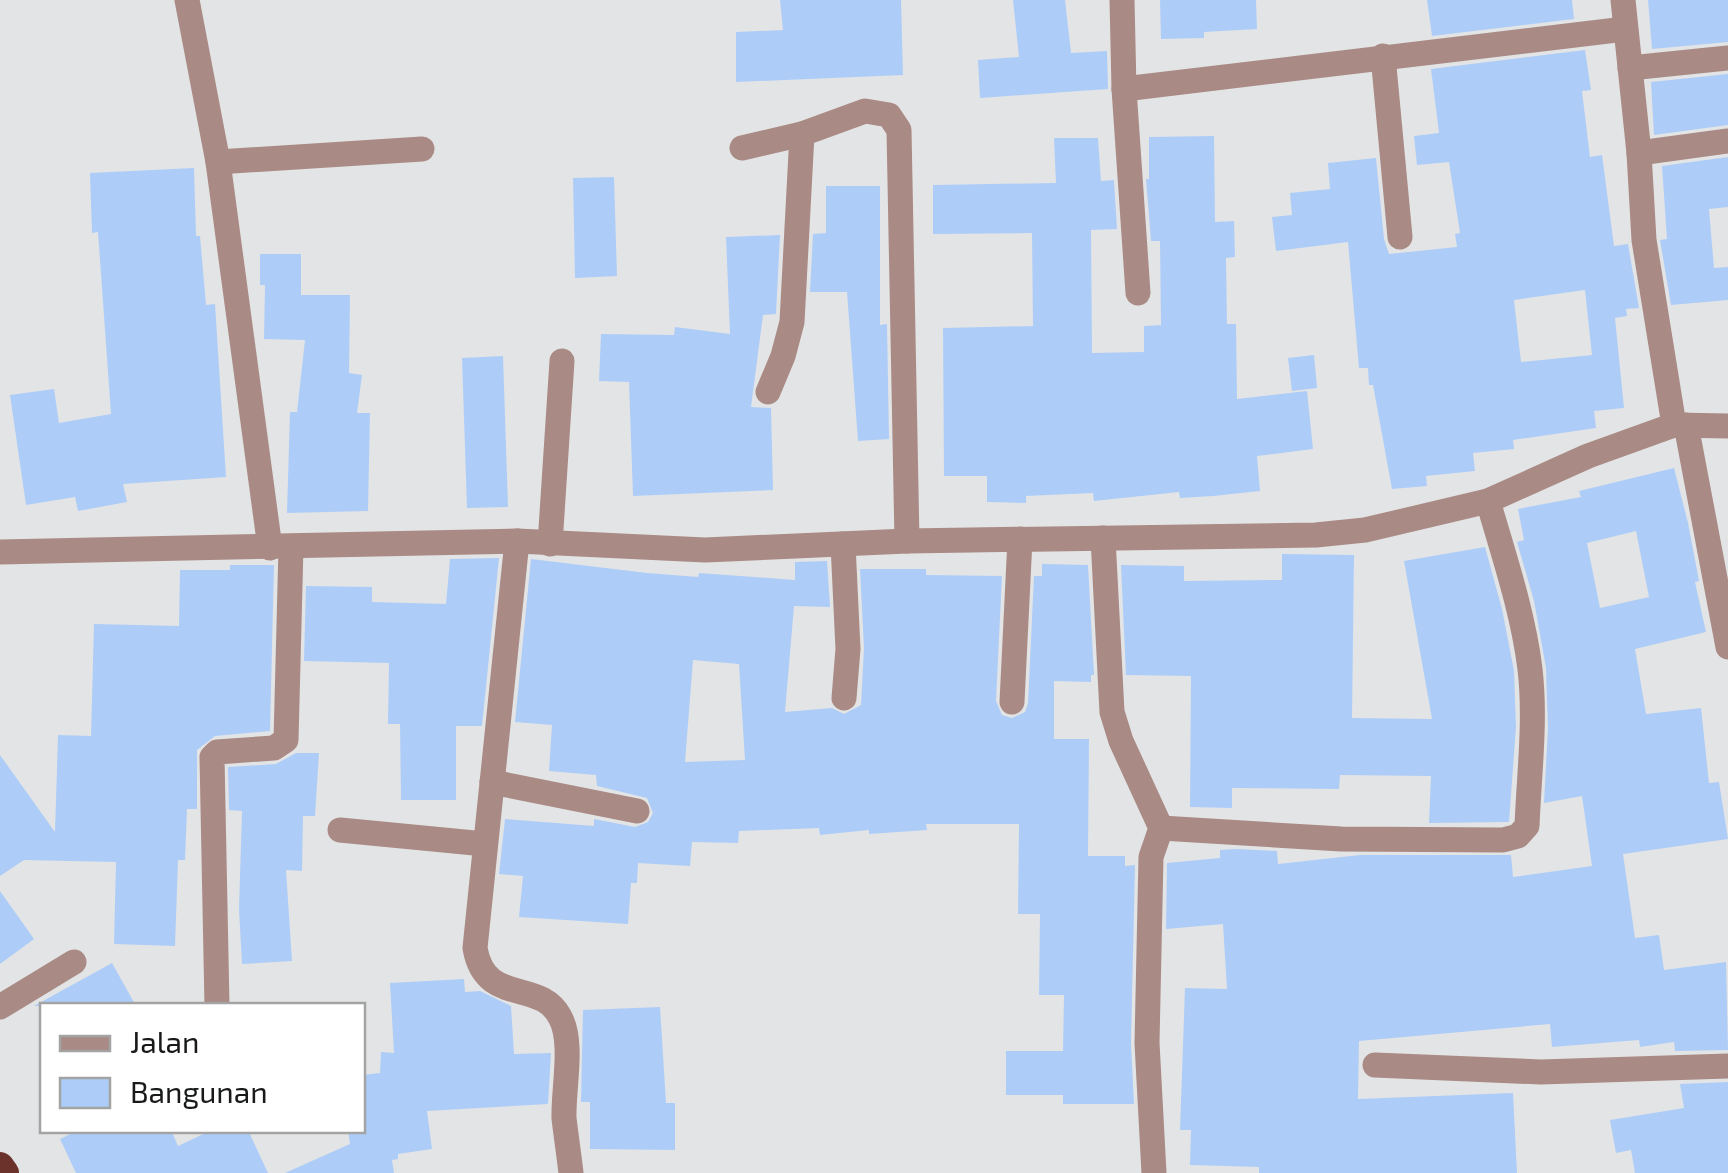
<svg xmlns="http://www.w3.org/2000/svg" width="1728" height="1173" font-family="'Exo 2',sans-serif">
	<rect width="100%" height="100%" fill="#e3e4e5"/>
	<g fill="#adcdf8" fill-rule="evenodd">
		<polygon points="780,0 901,0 903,75 736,82 736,32 783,30"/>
		<polygon points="1013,0 1065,0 1071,53 1107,51 1108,89 980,98 978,60 1019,57"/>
		<polygon points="1160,0 1256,0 1257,29 1204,32 1204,38 1161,39"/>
		<polygon points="1427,0 1572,0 1574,19 1432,36"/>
		<polygon points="1648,0 1728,0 1728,42 1652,49"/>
		<path d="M1585 50 1591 90 1582 91 1590 157 1602 155 1614 246 1628 244 1639 308 1626 309 1627 316 1615 318 1624 408 1594 411 1596 428 1513 440 1514 449 1473 453 1475 471 1426 476 1427 486 1392 489 1373 385H1369L1368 368H1359L1348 242 1276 251 1272 217 1292 215 1290 193 1330 189 1328 163 1376 158 1384 239 1389 254 1457 247 1455 234 1460 233 1449 162 1417 165 1414 136 1439 133 1431 69ZM1585 290 1592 355 1521 362 1514 300Z"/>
		<polygon points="1728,74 1728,125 1654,135 1651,82"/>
		<polygon points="1214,136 1215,222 1234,221 1235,257 1226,258 1227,324 1236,324 1237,399 1307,391 1313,449 1257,456 1260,491 1213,496 1180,498 1179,492 1094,501 1093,493 1026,496 1026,503 987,502 987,476 944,476 943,328 1033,326 1032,233 933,234 933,185 1056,183 1054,138 1098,138 1101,181 1114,180 1117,229 1091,230 1092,353 1144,352 1144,326 1161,325 1160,241 1151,241 1146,179 1149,179 1149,137"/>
		<polygon points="1728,157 1728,207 1709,209 1714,268 1728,267 1728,300 1671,305 1660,240 1667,239 1662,166"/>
		<polygon points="194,168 196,236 200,236 206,305 215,304 226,477 123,484 127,502 78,511 75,497 26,505 10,395 54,389 59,423 111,414 98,232 92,233 90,173"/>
		<polygon points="614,177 617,276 575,278 573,178"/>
		<polygon points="826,186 880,186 880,325 887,324 889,439 858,441 847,292 810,292 813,234 826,233"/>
		<polygon points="780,235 776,314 763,315 751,407 771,408 773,490 633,496 629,382 599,381 601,334 674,335 675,327 730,334 726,237"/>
		<polygon points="260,254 301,254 301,295 350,295 349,373 362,375 357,413 370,413 368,511 287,513 290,412 297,412 305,340 264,339 265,285 260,285"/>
		<polygon points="1314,355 1317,388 1292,391 1288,358"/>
		<polygon points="503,356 508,507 467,508 462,358"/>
		<path d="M1674 468 1688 523 1699 581 1695 582 1706 632 1635 649 1646 714 1701 708 1709 783 1719 782 1728 839 1623 854 1635 938 1659 935 1664 970 1726 962 1728 1050 1675 1051 1674 1042 1640 1047 1639 1040 1552 1047 1550 1024 1359 1041 1358 1099 1513 1093 1517 1173H1259V1167L1190 1165 1191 1130H1180L1185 988 1227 989 1223 924 1166 929 1167 863 1220 858V850L1236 849 1277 851 1278 864 1360 855H1511L1513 877 1592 866 1582 796 1544 803 1548 728 1546 668 1534 601 1517 542 1524 540 1518 509 1581 497 1579 491ZM1636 531 1649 597 1600 608 1587 543Z"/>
		<polygon points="1485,547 1502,609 1514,671 1516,727 1509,822 1429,823 1431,776 1340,775 1339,789 1232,788 1232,808 1190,807 1191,676 1126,675 1121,565 1184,566 1184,581 1282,580 1282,554 1354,555 1352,718 1432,719 1404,561"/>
		<polygon points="499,558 482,726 456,726 456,800 401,800 400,724 388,724 389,663 304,661 306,586 372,587 372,602 446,604 450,559"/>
		<path d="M531 559 647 573 698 577 699 573 795 580V562L827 561 830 607 794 606 785 712 832 708 844 714 861 705 864 648 860 569H926V575L1002 576 996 701 1002 715 1012 718 1025 712 1028 703 1034 576H1042V564L1088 565 1094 675H1091V682L1054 681V739H1089L1088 856H1125V866L1135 865 1131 1043 1134 1104H1063V1095H1006V1051H1063L1064 995H1039L1040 914H1018L1019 824H926L927 830 869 834V830L820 835 819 828 739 831 738 843 692 842 690 866 638 863 637 883H631L628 924 519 917 523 876 499 874 505 819 594 826V819L635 827 648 822 653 813 647 798 597 786 596 775 549 771 552 725 515 722ZM693 660 739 664 745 760 685 762Z"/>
		<polygon points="230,565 274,565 270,731 215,736 197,750 197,809 187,809 185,860 178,860 175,946 114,944 116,862 24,860 0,876 0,755 55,832 58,735 91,736 94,624 179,626 180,570 230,570"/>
		<polygon points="296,753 319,753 315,816 303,816 302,871 286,870 292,961 242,964 239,909 242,811 229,810 228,767 276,764"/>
		<polygon points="0,891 34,939 0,964"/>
		<polygon points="112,963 136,1006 34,1006"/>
		<polygon points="464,979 465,992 480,991 511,1006 514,1054 551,1053 548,1104 427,1111 432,1149 398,1154 398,1159 392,1160 394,1173 285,1173 350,1144 348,1130 362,1130 362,1075 380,1073 381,1052 394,1053 390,983"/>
		<polygon points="660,1007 666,1103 675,1103 675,1150 590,1149 590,1102 581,1102 583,1010"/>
		<polygon points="1728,1082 1728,1173 1635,1173 1631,1150 1616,1153 1610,1120 1684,1108 1680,1084"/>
		<polygon points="79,1130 171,1130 178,1146 212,1130 248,1130 268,1173 76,1173 60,1139"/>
	</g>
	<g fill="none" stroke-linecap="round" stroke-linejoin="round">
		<g stroke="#a98a84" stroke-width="25">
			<polyline points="187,0 218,162 270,548"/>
			<polyline points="1122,0 1124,89 1138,293"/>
			<polyline points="1623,0 1639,153 1644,240 1674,425"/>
			<polyline points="1383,56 1400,237"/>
			<polyline points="1630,68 1728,58"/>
			<polyline points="1124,89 1625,29"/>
			<polyline points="742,148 802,134 865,111 889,115 899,130 907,541"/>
			<polyline points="1639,153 1728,141"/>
			<polyline points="218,162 422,149"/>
			<polyline points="768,392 783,356 792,322 802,134"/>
			<polyline points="1686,425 1728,647"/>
			<polyline points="1103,538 1112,712 1121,741 1161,828 1151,857 1147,1043 1154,1173"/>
			<path d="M517 541 475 948C485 1007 540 978 560 1017 574 1042 563 1089 564 1118 566 1136 569 1155 571 1173"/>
			<polyline points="550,544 562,361"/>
			<polyline points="843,544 848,649 844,698"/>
			<polyline points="0,552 517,541 705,550 907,541 1316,535 1365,530 1488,501 1588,456 1674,425 1728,426"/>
			<polyline points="1012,702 1020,539"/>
			<polyline points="492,782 637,811"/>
			<path d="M1161 828 1341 839 1503 840 1518 836 1527 826C1529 774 1536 721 1530 669 1523 612 1504 556 1488 501"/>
			<polyline points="340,830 485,844"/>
			<polyline points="217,1006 212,757 217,752 274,748 286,740 291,547"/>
			<polyline points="0,1007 74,962"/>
			<polyline points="1375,1065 1541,1072 1728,1066"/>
		</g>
		<polyline stroke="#6a322a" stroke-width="28" points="0,1166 5,1173"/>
	</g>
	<rect x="40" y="1003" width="325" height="130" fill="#ffffff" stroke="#a3a3a3" stroke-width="2.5"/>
	<rect x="60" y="1036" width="50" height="15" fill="#a98a84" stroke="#a3a3a3" stroke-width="2.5"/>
	<text x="130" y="1053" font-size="30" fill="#181919">Jalan</text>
	<rect x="60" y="1078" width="50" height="30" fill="#adcdf8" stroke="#a3a3a3" stroke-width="2.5"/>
	<text x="130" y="1103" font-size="30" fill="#181919">Bangunan</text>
</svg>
